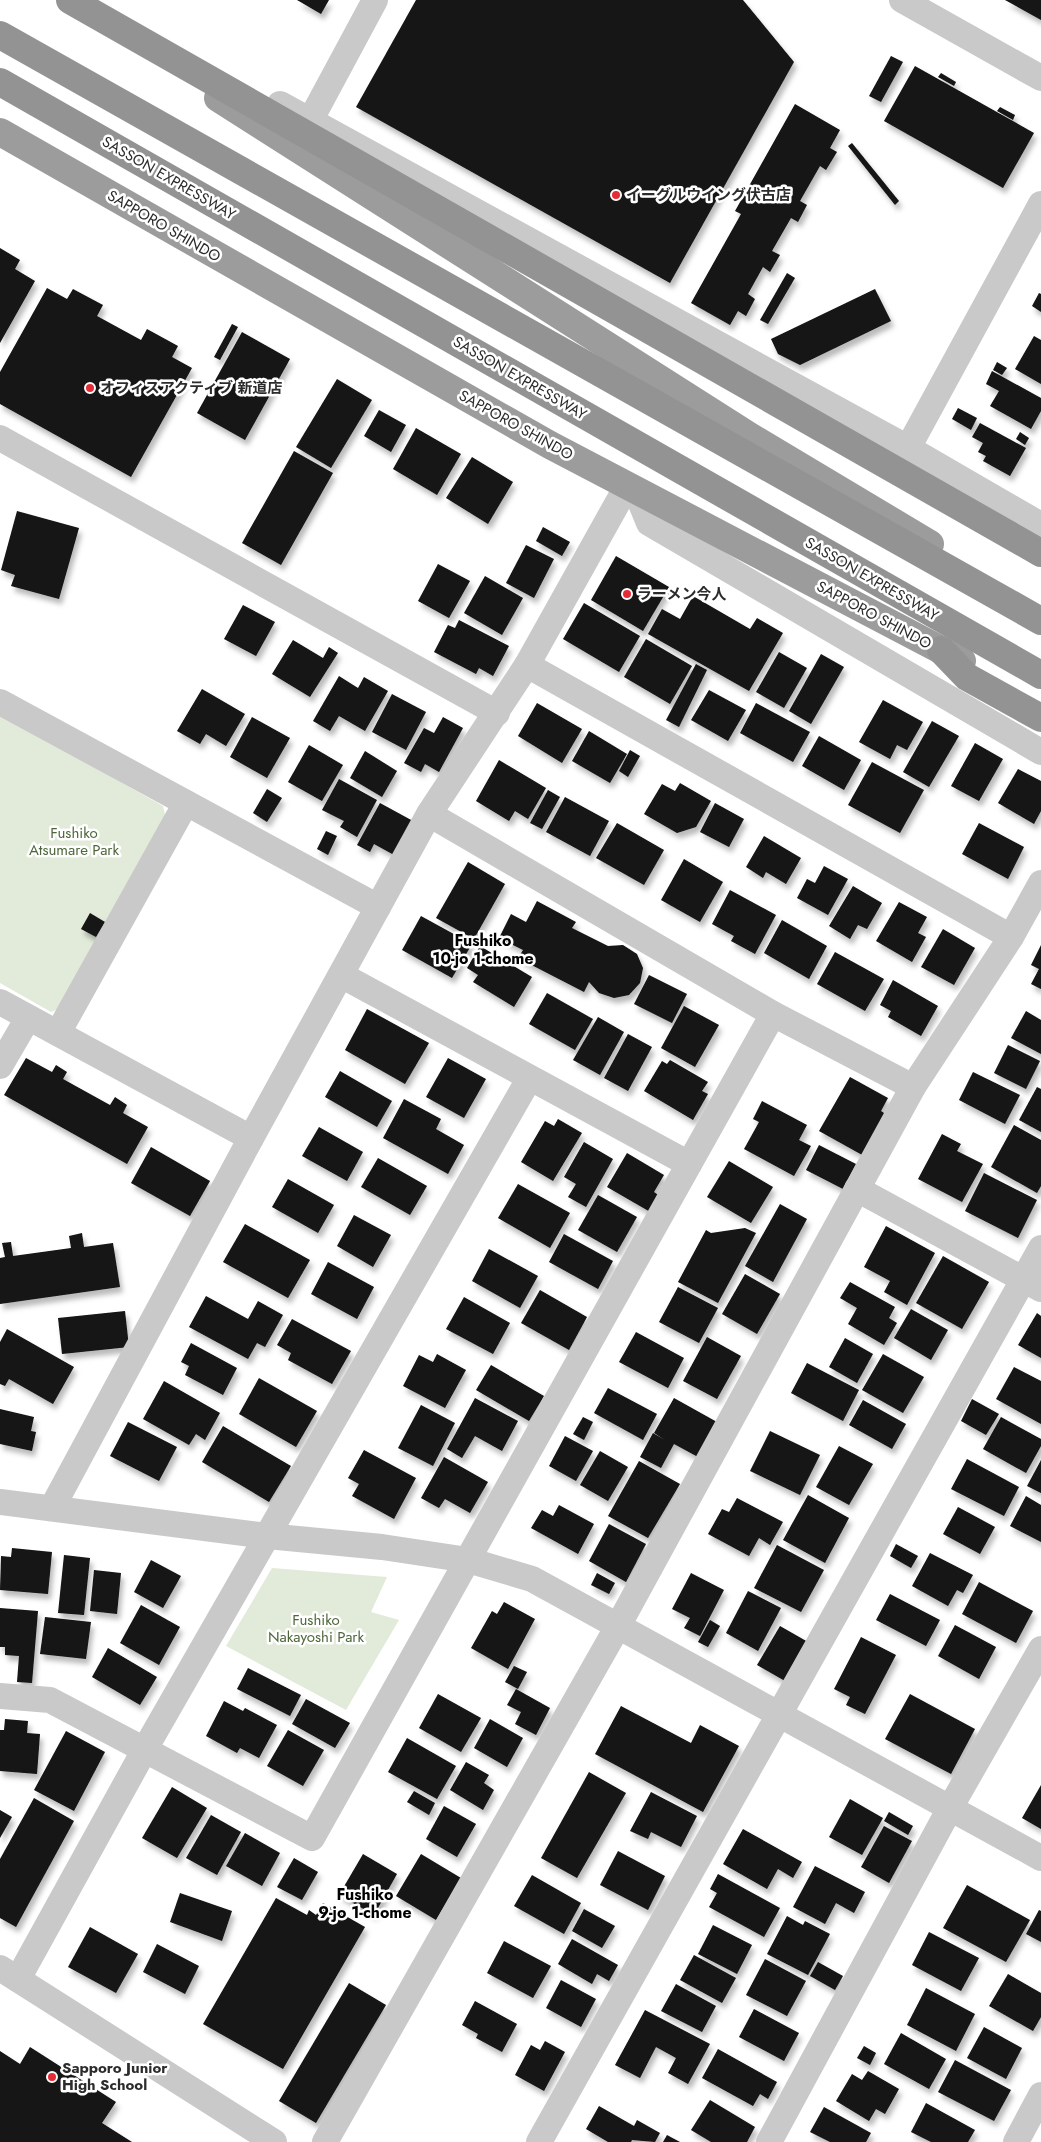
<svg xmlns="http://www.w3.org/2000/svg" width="1041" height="2142" font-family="Jost,'Noto Sans JP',sans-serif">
	<defs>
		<filter id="shadow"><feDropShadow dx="3" dy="5.5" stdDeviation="2.5" flood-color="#0004"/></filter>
	</defs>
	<rect width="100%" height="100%" fill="#fff"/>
	<g fill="#e2ead9">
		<polygon points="0,714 163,806 168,827 67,1006 51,1012 0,983"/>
		<polygon points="272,1568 387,1577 371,1612 399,1620 346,1710 226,1646"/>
	</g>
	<g fill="#131313" filter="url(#shadow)">
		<polygon points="297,0 329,0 321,14"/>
		<polygon points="416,0 743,0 794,62 670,283 356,107"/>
		<polygon points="1005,0 1041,0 1041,20"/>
		<polygon points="891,56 903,62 881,102 869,96"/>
		<polygon points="915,66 1034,133 1003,188 884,121"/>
		<polygon points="941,73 956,82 954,86 938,77"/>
		<polygon points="795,104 840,130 830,148 837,152 826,170 820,166 800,201 807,205 798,222 791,218 772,251 780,255 770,272 763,267 748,294 755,299 746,316 738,311 730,325 691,303 741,214 735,211"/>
		<polygon points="1000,107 1015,115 1013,120 997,111"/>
		<polygon points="852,143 899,201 895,205 848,146"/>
		<polygon points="0,248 20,260 15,269 35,281 0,343"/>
		<polygon points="787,273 795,278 768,324 760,320"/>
		<polygon points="47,288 67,299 73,289 103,305 97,316 141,340 147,329 178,346 172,357 192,368 131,477 0,404 0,372"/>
		<polygon points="875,289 891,321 800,365 778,354 771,339"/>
		<polygon points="1039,293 1041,294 1041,312 1032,306"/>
		<polygon points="232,324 238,327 220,360 214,357"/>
		<polygon points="242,332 290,359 245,440 197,413"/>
		<polygon points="1034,336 1041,340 1041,384 1015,369"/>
		<polygon points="997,362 1007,368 1002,375 993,370"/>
		<polygon points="992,371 1041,398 1041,411 1031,429 990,406 999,391 986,384"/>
		<polygon points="337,379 372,400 331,468 296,447"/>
		<polygon points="958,408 977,418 971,430 952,419"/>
		<polygon points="379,410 406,425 391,452 364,436"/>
		<polygon points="980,423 1026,448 1010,476 983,461 986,456 978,452 983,443 972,437"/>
		<polygon points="416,428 461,454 437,495 393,469"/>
		<polygon points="1020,432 1029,438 1025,445 1016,439"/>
		<polygon points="294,451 333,473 281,565 242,543"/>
		<polygon points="472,457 513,482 488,524 446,498"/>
		<polygon points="17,511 79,528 59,599 11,586 15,575 1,570"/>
		<polygon points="543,527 570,542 562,556 536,541"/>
		<polygon points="526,545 554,559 534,598 506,583"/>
		<polygon points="616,556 669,587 643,631 591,600"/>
		<polygon points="438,564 470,581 449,618 418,601"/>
		<polygon points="485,576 523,598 502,635 464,613"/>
		<polygon points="693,596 750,629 757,618 783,633 749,691 648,634 662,609 680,619"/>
		<polygon points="584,603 640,636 619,672 563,639"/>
		<polygon points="243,605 275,622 256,656 224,639"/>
		<polygon points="459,620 509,646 493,676 479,668 476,674 434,652 448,625 455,628"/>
		<polygon points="646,639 692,666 670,704 624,677"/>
		<polygon points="293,640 323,658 329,647 338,653 310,697 272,674"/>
		<polygon points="779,652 807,668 784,708 756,692"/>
		<polygon points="821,654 844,667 811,724 789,711"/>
		<polygon points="696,664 707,670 679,727 666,720"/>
		<polygon points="339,676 358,688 364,677 388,691 365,731 339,716 330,731 313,721"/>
		<polygon points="202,689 245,714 226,746 206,734 200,744 177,731"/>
		<polygon points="709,690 746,710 728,741 691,720"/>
		<polygon points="392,694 426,712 406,750 372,732"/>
		<polygon points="883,700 923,722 907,750 897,745 890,759 859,742"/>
		<polygon points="537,703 582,729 562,763 518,736"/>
		<polygon points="756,703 810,732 793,762 740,733"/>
		<polygon points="252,717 290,738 267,778 230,757"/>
		<polygon points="443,717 463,728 439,772 425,764 421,772 404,763 424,728 434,733"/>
		<polygon points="932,721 959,736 929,787 903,772"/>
		<polygon points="589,731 627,754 610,783 572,761"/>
		<polygon points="819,736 861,760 844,790 802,766"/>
		<polygon points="975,743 1003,759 979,801 951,786"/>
		<polygon points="309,745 343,765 322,801 288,782"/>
		<polygon points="630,750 640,756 628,777 619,771"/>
		<polygon points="365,751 397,771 382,797 350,778"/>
		<polygon points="499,760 546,788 528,819 515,811 509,821 476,801"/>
		<polygon points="872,762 924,790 900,833 848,805"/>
		<polygon points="1018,769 1041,781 1041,811 1034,824 998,803"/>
		<polygon points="339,779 377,800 357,837 340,827 344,821 322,810"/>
		<polygon points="680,783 711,801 696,827 677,833 644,814 662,784 675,791"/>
		<polygon points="267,789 282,798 267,822 253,813"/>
		<polygon points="548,790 560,797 542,829 530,823"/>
		<polygon points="565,797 609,821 590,856 546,832"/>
		<polygon points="380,803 413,821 394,855 374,844 370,852 357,845"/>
		<polygon points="715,803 744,819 729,847 700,832"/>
		<polygon points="617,823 664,850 644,885 596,858"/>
		<polygon points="979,823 1024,847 1008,879 962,854"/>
		<polygon points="326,831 337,836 328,855 317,849"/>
		<polygon points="764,836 801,858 786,884 766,872 763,878 746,867"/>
		<polygon points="684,859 723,882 700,922 661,900"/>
		<polygon points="468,862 505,884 474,939 436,918"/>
		<polygon points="824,866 848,879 828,915 797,898 807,879 815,883"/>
		<polygon points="853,886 882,903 867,929 858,925 850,939 829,926"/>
		<polygon points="730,890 776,915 755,954 731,941 734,936 712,924"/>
		<polygon points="537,901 576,922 572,928 608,946 623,945 637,954 643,968 640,983 629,995 614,998 599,993 589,982 584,992 518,958 523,950 499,938 511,914 526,922"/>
		<polygon points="899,902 927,917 918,933 926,937 912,962 876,941"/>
		<polygon points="90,913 105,922 96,937 81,929"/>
		<polygon points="421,916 472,944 452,978 402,950"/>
		<polygon points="782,920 827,946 809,979 764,953"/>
		<polygon points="943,929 975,948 954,985 921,967"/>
		<polygon points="1041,945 1041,989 1031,984 1039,969 1031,965"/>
		<polygon points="480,946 532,977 514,1007 473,982 478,975 467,968"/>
		<polygon points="835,952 884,979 865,1011 817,984"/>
		<polygon points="649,975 687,994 672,1023 634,1004"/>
		<polygon points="893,980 938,1006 921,1036 888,1017 891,1011 880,1005"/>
		<polygon points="547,993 593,1019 575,1050 529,1024"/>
		<polygon points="684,1006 719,1025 695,1067 661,1048"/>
		<polygon points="367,1009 429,1043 405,1084 345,1050"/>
		<polygon points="1026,1011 1041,1020 1041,1054 1011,1038"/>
		<polygon points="598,1017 624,1032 600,1075 573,1060"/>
		<polygon points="628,1034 652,1047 628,1091 604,1078"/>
		<polygon points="1008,1045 1040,1061 1026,1089 994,1073"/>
		<polygon points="26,1058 52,1072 56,1065 67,1072 63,1079 110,1105 115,1097 127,1105 123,1113 148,1127 127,1164 4,1095"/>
		<polygon points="448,1058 486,1079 464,1118 426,1097"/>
		<polygon points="670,1060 708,1082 702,1091 708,1094 693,1120 644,1091 662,1061 667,1064"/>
		<polygon points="340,1071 392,1101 377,1127 325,1097"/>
		<polygon points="973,1072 1020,1095 1005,1124 959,1100"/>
		<polygon points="850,1077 888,1098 881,1111 887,1115 864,1156 819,1131"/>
		<polygon points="1037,1087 1041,1089 1041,1132 1019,1120"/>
		<polygon points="404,1099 441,1119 436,1129 464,1145 448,1174 383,1138"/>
		<polygon points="762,1101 807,1125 799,1140 811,1146 794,1176 744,1149 759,1122 753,1119"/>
		<polygon points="558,1119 582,1133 553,1181 521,1162 545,1121 554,1126"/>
		<polygon points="1014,1125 1041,1140 1041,1186 1037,1193 991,1167"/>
		<polygon points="319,1127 363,1152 347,1181 302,1156"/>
		<polygon points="942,1134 961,1144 957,1151 983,1164 962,1202 918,1179"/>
		<polygon points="584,1142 613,1159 586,1207 568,1197 576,1184 564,1177"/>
		<polygon points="819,1145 856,1164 843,1189 806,1170"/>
		<polygon points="151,1147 210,1181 190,1216 131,1183"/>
		<polygon points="627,1153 664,1175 654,1192 661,1197 652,1213 607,1187"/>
		<polygon points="378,1158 427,1186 410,1215 361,1187"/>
		<polygon points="729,1161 773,1187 751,1223 707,1197"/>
		<polygon points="984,1173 1037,1200 1018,1238 965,1211"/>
		<polygon points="288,1179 334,1205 318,1233 272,1207"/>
		<polygon points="518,1184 570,1213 550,1248 498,1218"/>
		<polygon points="598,1195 637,1217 617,1252 578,1230"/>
		<polygon points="780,1204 807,1219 773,1282 745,1266"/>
		<polygon points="354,1215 391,1235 373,1267 337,1246"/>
		<polygon points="245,1224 310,1260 288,1298 223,1262"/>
		<polygon points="886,1226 935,1253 907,1305 884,1292 890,1281 864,1267"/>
		<polygon points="745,1228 756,1233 718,1303 678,1282 706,1230 711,1233"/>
		<polygon points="82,1233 84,1247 113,1243 120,1287 0,1304 0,1258 5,1257 2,1243 11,1242 13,1256 71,1248 69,1236"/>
		<polygon points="564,1234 613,1261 598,1289 549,1262"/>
		<polygon points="489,1249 538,1276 520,1308 472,1281"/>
		<polygon points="943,1256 989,1282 962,1329 916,1303"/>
		<polygon points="328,1262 374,1287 357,1319 311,1294"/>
		<polygon points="745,1274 780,1294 757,1334 722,1314"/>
		<polygon points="850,1282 895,1307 889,1318 897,1323 884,1345 848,1324 857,1308 840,1298"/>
		<polygon points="678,1287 718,1308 699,1343 659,1322"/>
		<polygon points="540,1290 587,1317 569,1350 521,1323"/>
		<polygon points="206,1296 248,1319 258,1301 283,1315 265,1347 257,1343 248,1359 189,1327"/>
		<polygon points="464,1297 510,1323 493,1354 446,1329"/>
		<polygon points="911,1309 948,1330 931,1360 894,1338"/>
		<polygon points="125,1311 129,1347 62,1354 58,1318"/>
		<polygon points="1037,1313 1041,1316 1041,1358 1018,1345"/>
		<polygon points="292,1319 351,1351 332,1384 288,1360 291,1353 277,1345"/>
		<polygon points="7,1329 74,1367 53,1404 9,1379 5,1386 0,1384 0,1342"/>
		<polygon points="636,1332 684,1358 668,1388 619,1362"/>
		<polygon points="707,1337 741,1356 717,1399 683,1381"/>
		<polygon points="845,1338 873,1354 857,1383 829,1367"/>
		<polygon points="191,1343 237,1368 223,1395 185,1375 189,1366 181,1362"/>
		<polygon points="437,1354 466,1370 445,1408 403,1386 419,1355 433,1362"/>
		<polygon points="883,1354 924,1377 903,1413 862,1390"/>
		<polygon points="807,1363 859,1390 843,1421 791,1393"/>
		<polygon points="491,1365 544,1396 529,1421 476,1390"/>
		<polygon points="1014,1367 1041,1381 1041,1424 996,1399"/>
		<polygon points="259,1378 317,1411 296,1447 239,1414"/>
		<polygon points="164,1381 220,1413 205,1440 196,1434 189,1445 143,1419"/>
		<polygon points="608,1388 657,1414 643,1440 594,1413"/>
		<polygon points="475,1398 518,1421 502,1451 475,1436 462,1458 447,1449"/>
		<polygon points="674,1398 717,1422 698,1457 674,1444 661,1468 640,1457 653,1433 665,1440 654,1433"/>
		<polygon points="972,1399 999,1414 986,1435 961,1421"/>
		<polygon points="863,1400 906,1424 892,1449 849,1425"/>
		<polygon points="421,1405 455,1423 433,1466 398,1448"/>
		<polygon points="0,1409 34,1417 31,1431 36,1432 32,1451 0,1444"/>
		<polygon points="583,1417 593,1422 584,1440 573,1434"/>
		<polygon points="1001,1417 1041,1439 1041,1446 1026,1473 983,1449"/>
		<polygon points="128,1422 177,1447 159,1481 110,1456"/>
		<polygon points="223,1426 291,1466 269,1502 202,1462"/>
		<polygon points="770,1431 820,1455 800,1495 750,1471"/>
		<polygon points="565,1436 593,1451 576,1481 549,1466"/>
		<polygon points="839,1446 873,1464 849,1505 816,1487"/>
		<polygon points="364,1450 416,1478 394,1519 352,1496 359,1484 348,1478"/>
		<polygon points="600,1451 628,1467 608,1501 580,1485"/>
		<polygon points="444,1457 488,1482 470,1513 445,1499 439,1508 421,1498"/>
		<polygon points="967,1459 1019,1487 1004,1516 951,1489"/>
		<polygon points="1041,1460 1041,1493 1027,1486"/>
		<polygon points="639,1461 680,1484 648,1538 608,1516"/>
		<polygon points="808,1495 849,1518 825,1563 783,1540"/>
		<polygon points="1026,1496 1041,1505 1041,1542 1010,1526"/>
		<polygon points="737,1498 783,1522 770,1545 759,1538 749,1556 708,1534 722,1509 729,1512"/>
		<polygon points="559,1505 594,1524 578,1554 531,1528 542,1510 553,1516"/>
		<polygon points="958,1507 995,1527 980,1554 943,1534"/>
		<polygon points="609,1524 646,1544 626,1582 589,1561"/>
		<polygon points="896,1544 918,1556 911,1568 890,1556"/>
		<polygon points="777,1545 824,1570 801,1612 754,1588"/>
		<polygon points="12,1548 52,1552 48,1594 0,1590 1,1556 11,1557"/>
		<polygon points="930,1553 973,1575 963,1593 957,1590 948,1606 912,1586"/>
		<polygon points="64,1555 90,1558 84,1615 58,1613"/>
		<polygon points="151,1560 181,1576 163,1608 134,1592"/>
		<polygon points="94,1570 121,1573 117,1614 90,1611"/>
		<polygon points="597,1573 615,1583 609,1594 591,1585"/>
		<polygon points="691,1573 724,1590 700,1636 684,1628 690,1618 672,1609"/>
		<polygon points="979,1582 1033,1611 1016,1643 962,1614"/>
		<polygon points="748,1591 781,1608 758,1651 726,1633"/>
		<polygon points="890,1594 940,1620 926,1646 876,1620"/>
		<polygon points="504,1602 535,1619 508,1669 471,1648 492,1611 497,1614"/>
		<polygon points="141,1605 180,1627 159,1665 120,1643"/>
		<polygon points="0,1608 38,1611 32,1683 17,1682 19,1656 5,1655 5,1647 0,1647"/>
		<polygon points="45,1617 91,1622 86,1659 40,1654"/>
		<polygon points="710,1620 720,1626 708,1647 698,1642"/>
		<polygon points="955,1625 996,1647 979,1679 938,1656"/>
		<polygon points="780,1626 808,1642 785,1681 757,1665"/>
		<polygon points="861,1637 896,1655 865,1714 846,1705 850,1697 834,1689"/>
		<polygon points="108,1648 157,1677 140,1705 92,1677"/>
		<polygon points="514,1666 527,1672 518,1689 505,1682"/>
		<polygon points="248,1668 301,1695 290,1716 237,1689"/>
		<polygon points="516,1689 550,1708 536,1735 515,1724 521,1712 507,1705"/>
		<polygon points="438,1694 481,1718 461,1752 419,1728"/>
		<polygon points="910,1694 975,1729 951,1774 885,1739"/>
		<polygon points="306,1699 350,1723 335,1748 292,1724"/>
		<polygon points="224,1701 243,1711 245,1708 277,1725 259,1758 240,1748 237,1753 206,1736"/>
		<polygon points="621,1706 691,1743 700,1725 739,1746 703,1812 595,1754"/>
		<polygon points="5,1719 28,1721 27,1733 40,1734 37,1774 0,1771 0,1730 4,1730"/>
		<polygon points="490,1719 523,1738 507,1767 474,1748"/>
		<polygon points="288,1730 324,1750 303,1786 267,1766"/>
		<polygon points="66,1731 105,1752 74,1811 34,1790"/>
		<polygon points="407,1738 456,1766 437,1799 388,1772"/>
		<polygon points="466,1762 489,1775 484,1783 494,1790 483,1810 450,1790"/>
		<polygon points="589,1772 626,1793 577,1878 541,1858"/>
		<polygon points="1041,1785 1041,1829 1022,1818"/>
		<polygon points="172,1787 207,1808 177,1858 142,1838"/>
		<polygon points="414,1791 435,1803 429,1815 407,1802"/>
		<polygon points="651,1792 697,1816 681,1847 651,1832 648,1839 630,1831"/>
		<polygon points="34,1798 74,1821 16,1927 0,1918 0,1859"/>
		<polygon points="850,1799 883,1818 862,1855 829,1837"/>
		<polygon points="444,1806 476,1824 457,1857 426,1839"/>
		<polygon points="0,1810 12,1817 0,1838"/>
		<polygon points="889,1812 913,1826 908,1835 884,1821"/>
		<polygon points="211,1815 241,1832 217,1875 186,1858"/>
		<polygon points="884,1826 912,1841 889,1883 861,1867"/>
		<polygon points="743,1829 802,1862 793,1878 778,1869 767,1889 723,1864"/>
		<polygon points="245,1833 280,1853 262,1886 226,1866"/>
		<polygon points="618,1851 665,1876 648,1910 600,1885"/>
		<polygon points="363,1854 397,1874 374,1915 339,1895"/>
		<polygon points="421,1854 461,1878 436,1920 396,1896"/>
		<polygon points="294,1858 318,1872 302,1900 277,1887"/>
		<polygon points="815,1866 865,1892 854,1913 836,1903 825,1924 793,1907"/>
		<polygon points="718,1874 780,1908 764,1937 709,1907 717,1893 710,1889"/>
		<polygon points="532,1875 581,1903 564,1934 514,1906"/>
		<polygon points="967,1885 1030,1920 1006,1962 943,1928"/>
		<polygon points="180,1893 232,1911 222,1941 170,1922"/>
		<polygon points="276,1898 307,1915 309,1910 316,1915 323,1903 365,1927 283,2069 203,2024"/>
		<polygon points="584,1909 615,1926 602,1948 572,1931"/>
		<polygon points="1039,1910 1041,1911 1041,1942 1026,1934"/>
		<polygon points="787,1916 803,1925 805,1921 830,1934 808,1975 767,1954"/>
		<polygon points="713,1925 752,1945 737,1974 698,1954"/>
		<polygon points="90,1927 138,1954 116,1993 68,1967"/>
		<polygon points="929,1932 979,1958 961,1991 912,1965"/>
		<polygon points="572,1939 618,1965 609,1981 597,1974 592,1984 558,1964"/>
		<polygon points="504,1941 551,1966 533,1998 487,1973"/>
		<polygon points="157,1944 199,1966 185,1994 143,1972"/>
		<polygon points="694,1955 736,1978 722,2003 680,1980"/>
		<polygon points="765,1959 806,1981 787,2016 746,1995"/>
		<polygon points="818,1962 843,1976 835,1990 810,1976"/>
		<polygon points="1008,1974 1041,1993 1041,2017 1033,2031 989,2006"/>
		<polygon points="561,1980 596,1999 581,2027 546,2008"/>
		<polygon points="349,1983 386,2005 316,2123 279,2101"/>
		<polygon points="676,1984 716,2006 702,2032 661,2011"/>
		<polygon points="926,1988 975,2014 956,2051 907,2025"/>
		<polygon points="475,2001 517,2024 502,2052 476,2038 478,2034 462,2025"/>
		<polygon points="754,2009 799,2033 784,2061 739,2037"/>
		<polygon points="645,2010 710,2044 688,2084 668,2073 676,2058 656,2047 640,2078 615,2065"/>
		<polygon points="984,2027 1022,2048 1006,2079 967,2058"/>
		<polygon points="901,2033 946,2059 929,2089 884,2064"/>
		<polygon points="545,2041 565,2052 544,2091 515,2075 531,2045 540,2050"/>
		<polygon points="864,2046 876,2053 870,2065 857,2058"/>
		<polygon points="30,2047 116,2102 102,2123 132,2142 0,2142 0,2051 20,2064"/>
		<polygon points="718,2049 777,2082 768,2099 760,2094 753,2106 702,2078"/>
		<polygon points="955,2060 1011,2090 994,2121 938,2092"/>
		<polygon points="868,2071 899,2089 885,2114 876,2109 869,2121 836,2101 852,2074 862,2080"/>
		<polygon points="710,2100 755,2127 747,2142 711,2142 691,2130"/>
		<polygon points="926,2103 975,2130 968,2142 931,2142 911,2132"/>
		<polygon points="599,2106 634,2126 637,2120 660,2133 655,2142 632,2140 631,2142 608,2142 586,2129"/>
		<polygon points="824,2107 871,2133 866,2142 830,2142 810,2132"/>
		<polygon points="667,2135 680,2142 663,2142"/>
	</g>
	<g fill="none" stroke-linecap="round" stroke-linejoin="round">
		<g stroke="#c9c9c9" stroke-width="26">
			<polyline points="902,0 1041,78"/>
			<polyline points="280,104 908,448 1041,525"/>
			<polyline points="310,121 375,0"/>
			<polyline points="0,438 497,713"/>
			<polyline points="908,448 1041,204"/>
			<polyline points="636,491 649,523 1041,752"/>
			<polyline points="527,665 1011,937"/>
			<polyline points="0,702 378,907"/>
			<polyline points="429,814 773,1014 913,1087"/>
			<polyline points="341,975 689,1164"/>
			<polyline points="0,1002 251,1138"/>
			<polyline points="58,1033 186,803"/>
			<polyline points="0,1066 28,1018"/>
			<polyline points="857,1189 1041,1289"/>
			<polyline points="0,1502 267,1536 382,1547 468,1560 532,1579 1041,1858"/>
			<polyline points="52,1508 251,1138 429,814 527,665 627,486"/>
			<polyline points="0,1696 50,1700 312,1838 773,1014"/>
			<polyline points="0,1968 274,2142"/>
			<polyline points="18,1979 145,1749 529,1079"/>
			<polyline points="325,2142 618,1626 913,1087 1011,937 1041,883"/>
			<polyline points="539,2142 1041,1248"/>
			<polyline points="769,2142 950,1808 1041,1649"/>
			<polyline points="1016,2142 1041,2095"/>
		</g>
		<g stroke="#9c9c9c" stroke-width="28">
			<polyline points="218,98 751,437 930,544"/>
			<polyline points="0,132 550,445 962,661"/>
		</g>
		<g stroke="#939393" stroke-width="28">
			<polyline points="70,0 1041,553"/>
			<polyline points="0,35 1041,621"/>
			<polyline points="0,82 1041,675"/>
			<polyline points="941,650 967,677 1041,718"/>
		</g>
	</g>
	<g fill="#e42c37" stroke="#fff" stroke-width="2">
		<circle cx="616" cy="195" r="5"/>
		<circle cx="90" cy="388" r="5"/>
		<circle cx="627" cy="594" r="5"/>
		<circle cx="52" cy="2077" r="5"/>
	</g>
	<g text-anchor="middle" stroke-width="5" stroke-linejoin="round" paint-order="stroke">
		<g font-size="15" fill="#2c2c2c" stroke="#fff">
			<text transform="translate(169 178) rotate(30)" y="5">SASSON EXPRESSWAY</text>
			<text transform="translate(164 226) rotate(30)" y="5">SAPPORO SHINDO</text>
			<text transform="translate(520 378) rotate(30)" y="5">SASSON EXPRESSWAY</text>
			<text transform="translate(516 425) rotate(29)" y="5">SAPPORO SHINDO</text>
			<text transform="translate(872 579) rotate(30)" y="5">SASSON EXPRESSWAY</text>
			<text transform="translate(874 615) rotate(28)" y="5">SAPPORO SHINDO</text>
		</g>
		<g font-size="15" font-weight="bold" fill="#2c2c2c" stroke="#fff" text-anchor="start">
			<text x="626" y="200">イーグルウイング伏古店</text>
			<text x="100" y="393">オフィスアクティブ 新道店</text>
			<text x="637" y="599">ラーメン今人</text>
			<text x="62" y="2073">Sapporo Junior<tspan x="62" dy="17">High School</tspan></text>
		</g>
		<g font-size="15" fill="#4e673a" stroke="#fff">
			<text x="74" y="838">Fushiko<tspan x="74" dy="17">Atsumare Park</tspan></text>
			<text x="316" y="1625">Fushiko<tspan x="316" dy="17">Nakayoshi Park</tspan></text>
		</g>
		<g font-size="16" font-weight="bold" fill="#000" stroke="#fff">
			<text x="483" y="946">Fushiko<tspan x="483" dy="18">10-jo 1-chome</tspan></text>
			<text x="365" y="1900">Fushiko<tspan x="365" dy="18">9-jo 1-chome</tspan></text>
		</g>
	</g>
</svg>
